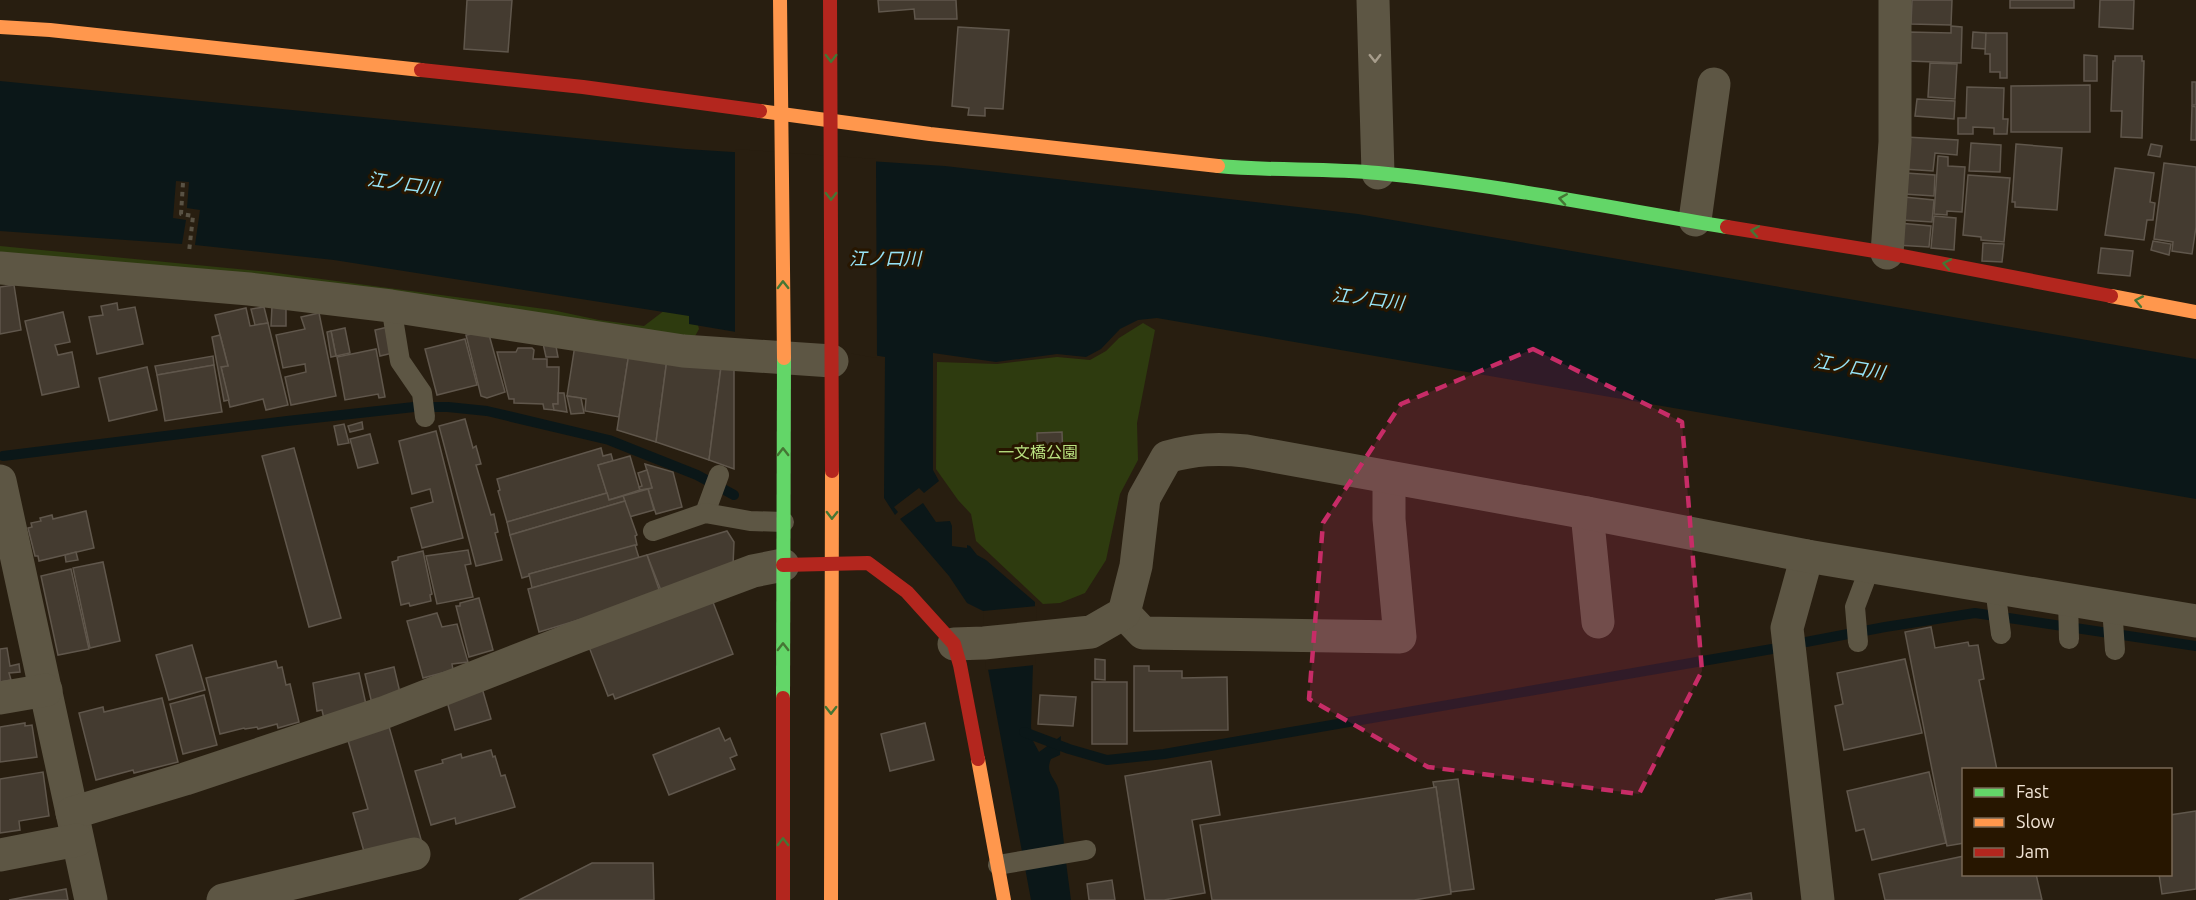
<svg xmlns="http://www.w3.org/2000/svg" width="2196" height="900" font-family="Ubuntu,'Noto Sans JP',sans-serif">
	<rect width="100%" height="100%" fill="#281e10"/>
	<g fill="#2e3b0f">
		<polygon points="0,246 269,272 552,310 599,320 644,326 665,310 682,311 696,317 699,329 689,347 0,257"/>
		<polygon points="1143,323 1155,330 1137,423 1138,460 1120,494 1106,560 1085,593 1060,603 1043,604 976,541 971,514 958,500 936,469 937,362 997,364 1057,357 1090,360 1106,351 1119,338"/>
	</g>
	<g fill="#0b1718">
		<polygon points="0,81 686,149 945,166 1358,214 2196,359 2196,499 1157,318 1138,320 1120,329 1101,349 1086,357 1057,354 996,362 933,353 933,470 939,481 924,493 919,488 894,507 898,512 895,515 884,498 885,357 689,324 689,316 334,260 195,245 200,210 187,208 189,182 176,181 173,218 186,220 182,244 0,231"/>
		<path d="M923 503 936 522 950 521 952 526V546L967 548V545L970 546 977 555 986 560 1035 602 1031 726 1032 739 1039 752 1061 736 1060 755 1051 759C1044 775 1058 779 1059 793 1062 829 1066 864 1071 900H1031L988 669 985 612 967 603 949 576 900 519Z"/>
	</g>
	<g fill="#281e10">
		<polygon points="735,149 876,159 877,358 735,334"/>
		<polygon points="1037,606 1035,665 986,670 983,611"/>
	</g>
	<g fill="none" stroke-linecap="round" stroke-linejoin="round">
		<g stroke="#0b1718" stroke-width="10">
			<polyline points="3,456 287,421 414,407 448,407 487,411 609,440 697,475 734,495"/>
			<polyline points="1806,642 1885,627 1975,613 2196,646"/>
			<polyline points="1024,732 1069,749 1107,760 1164,754 1772,649"/>
		</g>
	</g>
	<g fill="#443b30" stroke="#60574c" stroke-width="1.5">
		<polygon points="467,0 512,0 508,52 464,49"/>
		<polygon points="878,0 956,0 957,19 915,19 914,9 879,12"/>
		<polygon points="1912,0 1952,0 1951,25 1911,24"/>
		<rect x="2010" y="0" width="64" height="8"/>
		<polygon points="2100,0 2134,0 2133,29 2099,27"/>
		<polygon points="1951,26 1962,27 1961,63 1908,61 1909,32 1951,33"/>
		<polygon points="958,27 1009,30 1003,109 985,108 985,116 968,115 969,108 952,106"/>
		<polygon points="1973,32 1986,33 1986,49 1972,48"/>
		<polygon points="1986,33 2007,33 2007,78 2000,78 2000,72 1990,72 1990,54 1985,54"/>
		<polygon points="2084,55 2097,56 2097,81 2084,81"/>
		<polygon points="2115,56 2142,56 2142,61 2144,61 2142,138 2121,137 2122,111 2111,111 2113,61 2115,61"/>
		<polygon points="1930,63 1957,64 1955,99 1928,97"/>
		<rect x="2192" y="82" width="4" height="23"/>
		<polygon points="2090,85 2090,132 2011,132 2011,86"/>
		<polygon points="1967,87 2004,88 2003,119 2008,119 2007,134 1994,134 1994,128 1973,127 1973,134 1958,134 1958,118 1966,118"/>
		<polygon points="1917,99 1955,101 1954,119 1915,116"/>
		<polygon points="2192,106 2196,107 2196,140 2191,140"/>
		<polygon points="1906,137 1958,140 1957,155 1935,153 1933,171 1903,169"/>
		<polygon points="1971,143 2001,145 2000,172 1969,171"/>
		<polygon points="2016,144 2062,148 2057,210 2015,207 2015,202 2012,202"/>
		<polygon points="2151,144 2162,146 2160,157 2148,155"/>
		<polygon points="1938,156 1948,157 1948,166 1965,167 1962,212 1947,211 1947,215 1934,214"/>
		<polygon points="2164,163 2196,167 2196,227 2192,254 2172,251 2173,242 2154,239"/>
		<polygon points="2115,168 2154,173 2150,202 2155,203 2153,220 2147,220 2144,240 2105,235"/>
		<polygon points="1906,173 1935,175 1934,196 1904,194"/>
		<polygon points="1968,175 2010,178 2004,242 1981,240 1981,237 1963,235"/>
		<polygon points="1904,197 1934,200 1932,222 1902,220"/>
		<polygon points="1934,216 1956,218 1954,250 1931,248"/>
		<polygon points="1899,223 1931,226 1929,247 1896,245"/>
		<polygon points="2153,241 2171,244 2169,255 2151,250"/>
		<polygon points="1983,243 2004,244 2002,262 1982,261"/>
		<polygon points="2101,248 2133,251 2130,276 2098,273"/>
		<polygon points="14,285 21,330 0,334 0,287"/>
		<polygon points="117,303 118,310 135,307 143,344 97,354 89,317 103,315 101,306"/>
		<polygon points="272,306 286,306 286,326 271,326"/>
		<polygon points="264,307 268,323 255,325 251,309"/>
		<polygon points="246,308 250,326 268,323 288,405 266,410 263,399 230,407 221,367 228,366 215,315"/>
		<polygon points="63,312 70,342 55,345 58,355 72,352 79,387 42,395 25,321"/>
		<polygon points="319,313 336,396 291,405 285,377 306,372 305,364 283,368 276,335 305,329 301,317"/>
		<polygon points="388,327 393,353 380,356 375,330"/>
		<polygon points="345,328 350,353 336,356 331,331"/>
		<polygon points="331,331 336,356 331,357 327,332"/>
		<polygon points="488,331 505,392 487,398 481,396 466,335"/>
		<polygon points="220,335 228,366 221,367 229,400 224,401 212,337"/>
		<polygon points="465,339 477,385 437,395 425,349"/>
		<polygon points="542,339 555,341 558,357 546,357"/>
		<polygon points="575,345 629,353 619,417 585,411 586,399 567,396"/>
		<polygon points="518,348 532,348 534,350 533,359 547,359 547,367 559,367 558,404 553,404 554,410 544,409 543,404 514,403 514,399 509,399 497,352 516,352"/>
		<polygon points="376,349 385,397 379,398 378,394 345,400 337,357"/>
		<polygon points="629,353 667,359 656,442 617,430"/>
		<polygon points="213,356 214,365 157,375 155,366"/>
		<polygon points="667,359 721,367 709,460 656,442"/>
		<polygon points="214,365 222,412 165,421 157,375"/>
		<polygon points="147,367 157,410 109,421 99,378"/>
		<polygon points="721,367 734,368 734,469 709,460"/>
		<polygon points="558,393 564,393 567,412 554,410 553,404 558,404"/>
		<polygon points="567,396 581,398 584,413 571,414"/>
		<polygon points="465,419 473,448 476,446 481,464 476,465 491,515 494,514 498,532 495,533 502,560 476,566 439,426"/>
		<polygon points="362,422 363,429 350,432 348,426"/>
		<polygon points="344,424 349,443 338,445 334,426"/>
		<polygon points="436,431 463,538 422,548 411,508 433,502 430,489 412,494 399,441"/>
		<polygon points="1062,432 1063,459 1038,460 1037,433"/>
		<polygon points="370,434 378,463 358,468 350,439"/>
		<polygon points="294,448 341,618 309,627 262,456"/>
		<polygon points="601,448 603,456 611,454 613,461 598,465 607,493 507,522 498,491 500,490 497,479"/>
		<polygon points="630,456 640,490 609,500 598,465"/>
		<polygon points="645,464 673,472 682,507 656,514 648,489 652,488"/>
		<polygon points="647,470 652,488 640,490 639,487 642,486 638,473"/>
		<polygon points="648,489 654,510 629,517 623,496"/>
		<polygon points="607,493 609,500 623,496 625,501 510,535 507,522"/>
		<polygon points="625,501 637,535 635,536 637,545 529,574 529,576 522,578 510,535"/>
		<polygon points="86,511 94,548 39,561 38,556 35,556 28,528 32,527 31,523 41,521 40,518 52,515 53,519"/>
		<polygon points="727,531 734,542 733,566 662,593 647,555"/>
		<polygon points="635,545 639,558 532,588 529,574"/>
		<polygon points="468,550 471,564 465,565 473,597 437,604 426,556"/>
		<polygon points="423,551 432,594 430,595 431,601 410,606 409,603 401,605 392,562 398,560 398,557"/>
		<polygon points="76,552 78,560 66,562 65,555"/>
		<polygon points="647,555 661,595 539,632 528,589"/>
		<polygon points="103,562 120,641 90,648 73,568"/>
		<polygon points="71,569 89,649 58,655 41,576"/>
		<polygon points="711,597 733,654 615,699 613,694 608,696 589,647"/>
		<polygon points="479,598 493,650 469,657 456,606 460,606 460,603"/>
		<polygon points="437,613 442,627 457,624 468,662 452,664 453,670 423,678 407,621"/>
		<polygon points="1931,627 1935,648 1968,642 1969,646 1978,645 1984,679 1979,680 1997,770 1964,770 1964,843 1947,846 1905,632"/>
		<polygon points="192,645 205,690 169,700 156,655"/>
		<polygon points="7,648 10,666 19,664 20,672 9,673 11,680 0,682 0,649"/>
		<polygon points="1095,659 1105,660 1105,680 1095,679"/>
		<polygon points="1905,659 1922,733 1844,750 1835,706 1843,704 1837,673"/>
		<polygon points="276,661 278,668 282,667 286,685 290,684 299,722 278,728 277,724 258,729 257,727 245,729 244,728 220,734 206,678"/>
		<polygon points="1134,666 1149,666 1149,671 1182,671 1182,678 1227,677 1228,730 1134,731"/>
		<polygon points="394,667 401,697 372,704 365,674"/>
		<polygon points="359,673 367,709 324,719 322,710 317,711 313,683"/>
		<rect x="1092" y="682" width="35" height="62"/>
		<polygon points="482,688 491,719 455,730 446,698"/>
		<polygon points="204,695 217,745 183,754 170,704"/>
		<polygon points="1040,695 1076,697 1073,726 1038,724"/>
		<polygon points="162,698 178,762 134,773 133,770 96,780 79,713 103,707 104,712"/>
		<polygon points="25,723 25,726 32,725 37,757 0,762 0,727"/>
		<polygon points="388,723 422,843 365,855 353,813 368,809 347,737"/>
		<polygon points="925,723 934,760 890,771 881,734"/>
		<polygon points="719,728 725,741 730,738 737,755 730,758 735,769 669,795 653,755"/>
		<polygon points="491,750 493,757 495,756 501,776 505,775 515,807 456,824 455,818 431,825 415,771 443,763 442,760 461,754 462,758"/>
		<polygon points="1211,761 1220,815 1192,820 1205,893 1164,900 1145,900 1125,776"/>
		<polygon points="43,772 49,816 19,821 20,830 0,833 0,779"/>
		<polygon points="1929,772 1946,843 1872,860 1864,829 1856,831 1847,791"/>
		<polygon points="1458,779 1474,889 1451,892 1436,787 1434,787 1433,782"/>
		<polygon points="1436,787 1451,894 1414,900 1212,900 1200,825"/>
		<polygon points="2196,811 2196,889 2162,894 2159,874 2170,874 2170,815"/>
		<polygon points="1964,856 1964,874 2036,874 2042,900 1885,900 1879,874"/>
		<polygon points="592,863 653,863 654,900 519,900"/>
		<polygon points="1112,880 1115,900 1089,900 1087,884"/>
		<polygon points="66,889 68,900 9,900"/>
		<polygon points="1751,893 1752,900 1715,900"/>
	</g>
	<g fill="none" stroke-linecap="round" stroke-linejoin="round">
		<polyline stroke="#595244" stroke-width="4" stroke-dasharray="4.5 4.5" stroke-linecap="butt" points="183,183 181,214 193,216 189,252"/>
		<g stroke="#5d5644" stroke-width="20">
			<polyline points="391,306 400,361 422,393 425,417"/>
			<polyline points="705,513 719,475"/>
			<polyline points="653,531 705,513 750,521 784,522"/>
			<polyline points="1995,588 2001,634"/>
			<polyline points="2068,600 2069,639"/>
			<polyline points="2112,607 2115,650"/>
			<polyline points="1858,642 1855,607 1870,567"/>
			<polyline points="998,865 1086,850"/>
		</g>
		<g stroke="#5d5644" stroke-width="33">
			<polyline points="1373,0 1378,173"/>
			<polyline points="1695,220 1714,84"/>
			<polyline points="1887,253 1895,142 1895,0"/>
			<polyline points="0,268 249,289 391,306 683,351 832,361"/>
			<polyline points="0,481 91,900"/>
			<polyline points="1587,513 1598,622"/>
			<polyline points="1807,556 1787,628 1818,900"/>
			<polyline points="1124,613 1143,633 1400,637 1389,519 1389,478"/>
			<path d="M954 644 984 643 1091 632 1124 613 1136 566 1144 498 1167 457C1195 449 1218 448 1246 451L1587 513 1807 556 2196 621"/>
			<polyline points="0,698 46,690"/>
			<polyline points="72,813 185,779 383,713 577,637 753,571 783,565"/>
			<polyline points="0,855 77,840"/>
			<polyline points="223,900 414,854"/>
		</g>
		<g stroke="#63d668" stroke-width="14">
			<path d="M1218 166C1271 171 1325 168 1378 173 1495 184 1611 208 1727 227"/>
			<polyline points="783,698 784,358"/>
		</g>
		<g stroke="#ff974d" stroke-width="14">
			<polyline points="780,0 784,358"/>
			<polyline points="0,27 50,30 421,70"/>
			<polyline points="760,111 930,134 1218,166"/>
			<polyline points="2111,296 2196,312"/>
			<polyline points="978,759 1004,900"/>
			<polyline points="831,900 832,471"/>
		</g>
		<g stroke="#b3261e" stroke-width="14">
			<polyline points="830,0 832,471"/>
			<polyline points="421,70 583,87 760,111"/>
			<polyline points="1727,227 1887,253 2111,296"/>
			<polyline points="783,565 868,563 907,592 954,644 960,665 978,759"/>
			<polyline points="783,900 783,698"/>
		</g>
	</g>
	<defs><path id="oneway-chevron" d="M-2-3.5L2.5 0L-2 3.5" fill="none" stroke-width="1.6" stroke-linecap="round" stroke-linejoin="round" transform="scale(1.5)"/></defs>
	<g stroke="#457634">
		<use href="#oneway-chevron" transform="translate(831 58) rotate(90)"/>
		<use href="#oneway-chevron" transform="translate(831 196) rotate(90)"/>
		<use href="#oneway-chevron" transform="translate(1563 199) rotate(-171)"/>
		<use href="#oneway-chevron" transform="translate(1755 231) rotate(-170)"/>
		<use href="#oneway-chevron" transform="translate(1947 264) rotate(-169)"/>
		<use href="#oneway-chevron" transform="translate(783 285) rotate(-91)"/>
		<use href="#oneway-chevron" transform="translate(2139 301) rotate(-169)"/>
		<use href="#oneway-chevron" transform="translate(783 452) rotate(-90)"/>
		<use href="#oneway-chevron" transform="translate(832 515) rotate(91)"/>
		<use href="#oneway-chevron" transform="translate(783 647) rotate(-90)"/>
		<use href="#oneway-chevron" transform="translate(831 710) rotate(90)"/>
		<use href="#oneway-chevron" transform="translate(783 842) rotate(-90)"/>
	</g>
	<use stroke="#a79d8c" href="#oneway-chevron" transform="translate(1375 58) rotate(89)"/>
	<path fill="#c72c67" fill-opacity="0.2" stroke="#c72c67" stroke-width="4.5" stroke-dasharray="12 8" stroke-linejoin="round" d="M1533 349 1682 422 1702 671 1639 794 1428 767 1309 699 1323 523 1401 404Z"/>
	<g text-anchor="middle" stroke-width="6" stroke-linejoin="round" paint-order="stroke">
		<g font-size="16" fill="#b9e17f" stroke="#271600">
			<text x="1038" y="458">一文橋公園</text>
		</g>
		<g font-size="18" font-style="italic" fill="#97e4f7" stroke="#271600">
			<text transform="translate(403 184) rotate(8)" y="6">江ノ口川</text>
			<text x="885" y="265">江ノ口川</text>
			<text transform="translate(1368 299) rotate(7)" y="6">江ノ口川</text>
			<text transform="translate(1849 367) rotate(10)" y="6">江ノ口川</text>
		</g>
	</g>
	<rect x="1962" y="768" width="210" height="108" fill="#271600" stroke="#786855" stroke-width="1.5"/>
	<rect x="1974" y="788" width="30" height="9" fill="#63d668" stroke="#786855" stroke-width="1.5"/>
	<text x="2016" y="798" font-size="18" fill="#f1e4d5">Fast</text>
	<rect x="1974" y="818" width="30" height="9" fill="#ff974d" stroke="#786855" stroke-width="1.5"/>
	<text x="2016" y="828" font-size="18" fill="#f1e4d5">Slow</text>
	<rect x="1974" y="848" width="30" height="9" fill="#b3261e" stroke="#786855" stroke-width="1.5"/>
	<text x="2016" y="858" font-size="18" fill="#f1e4d5">Jam</text>
</svg>
